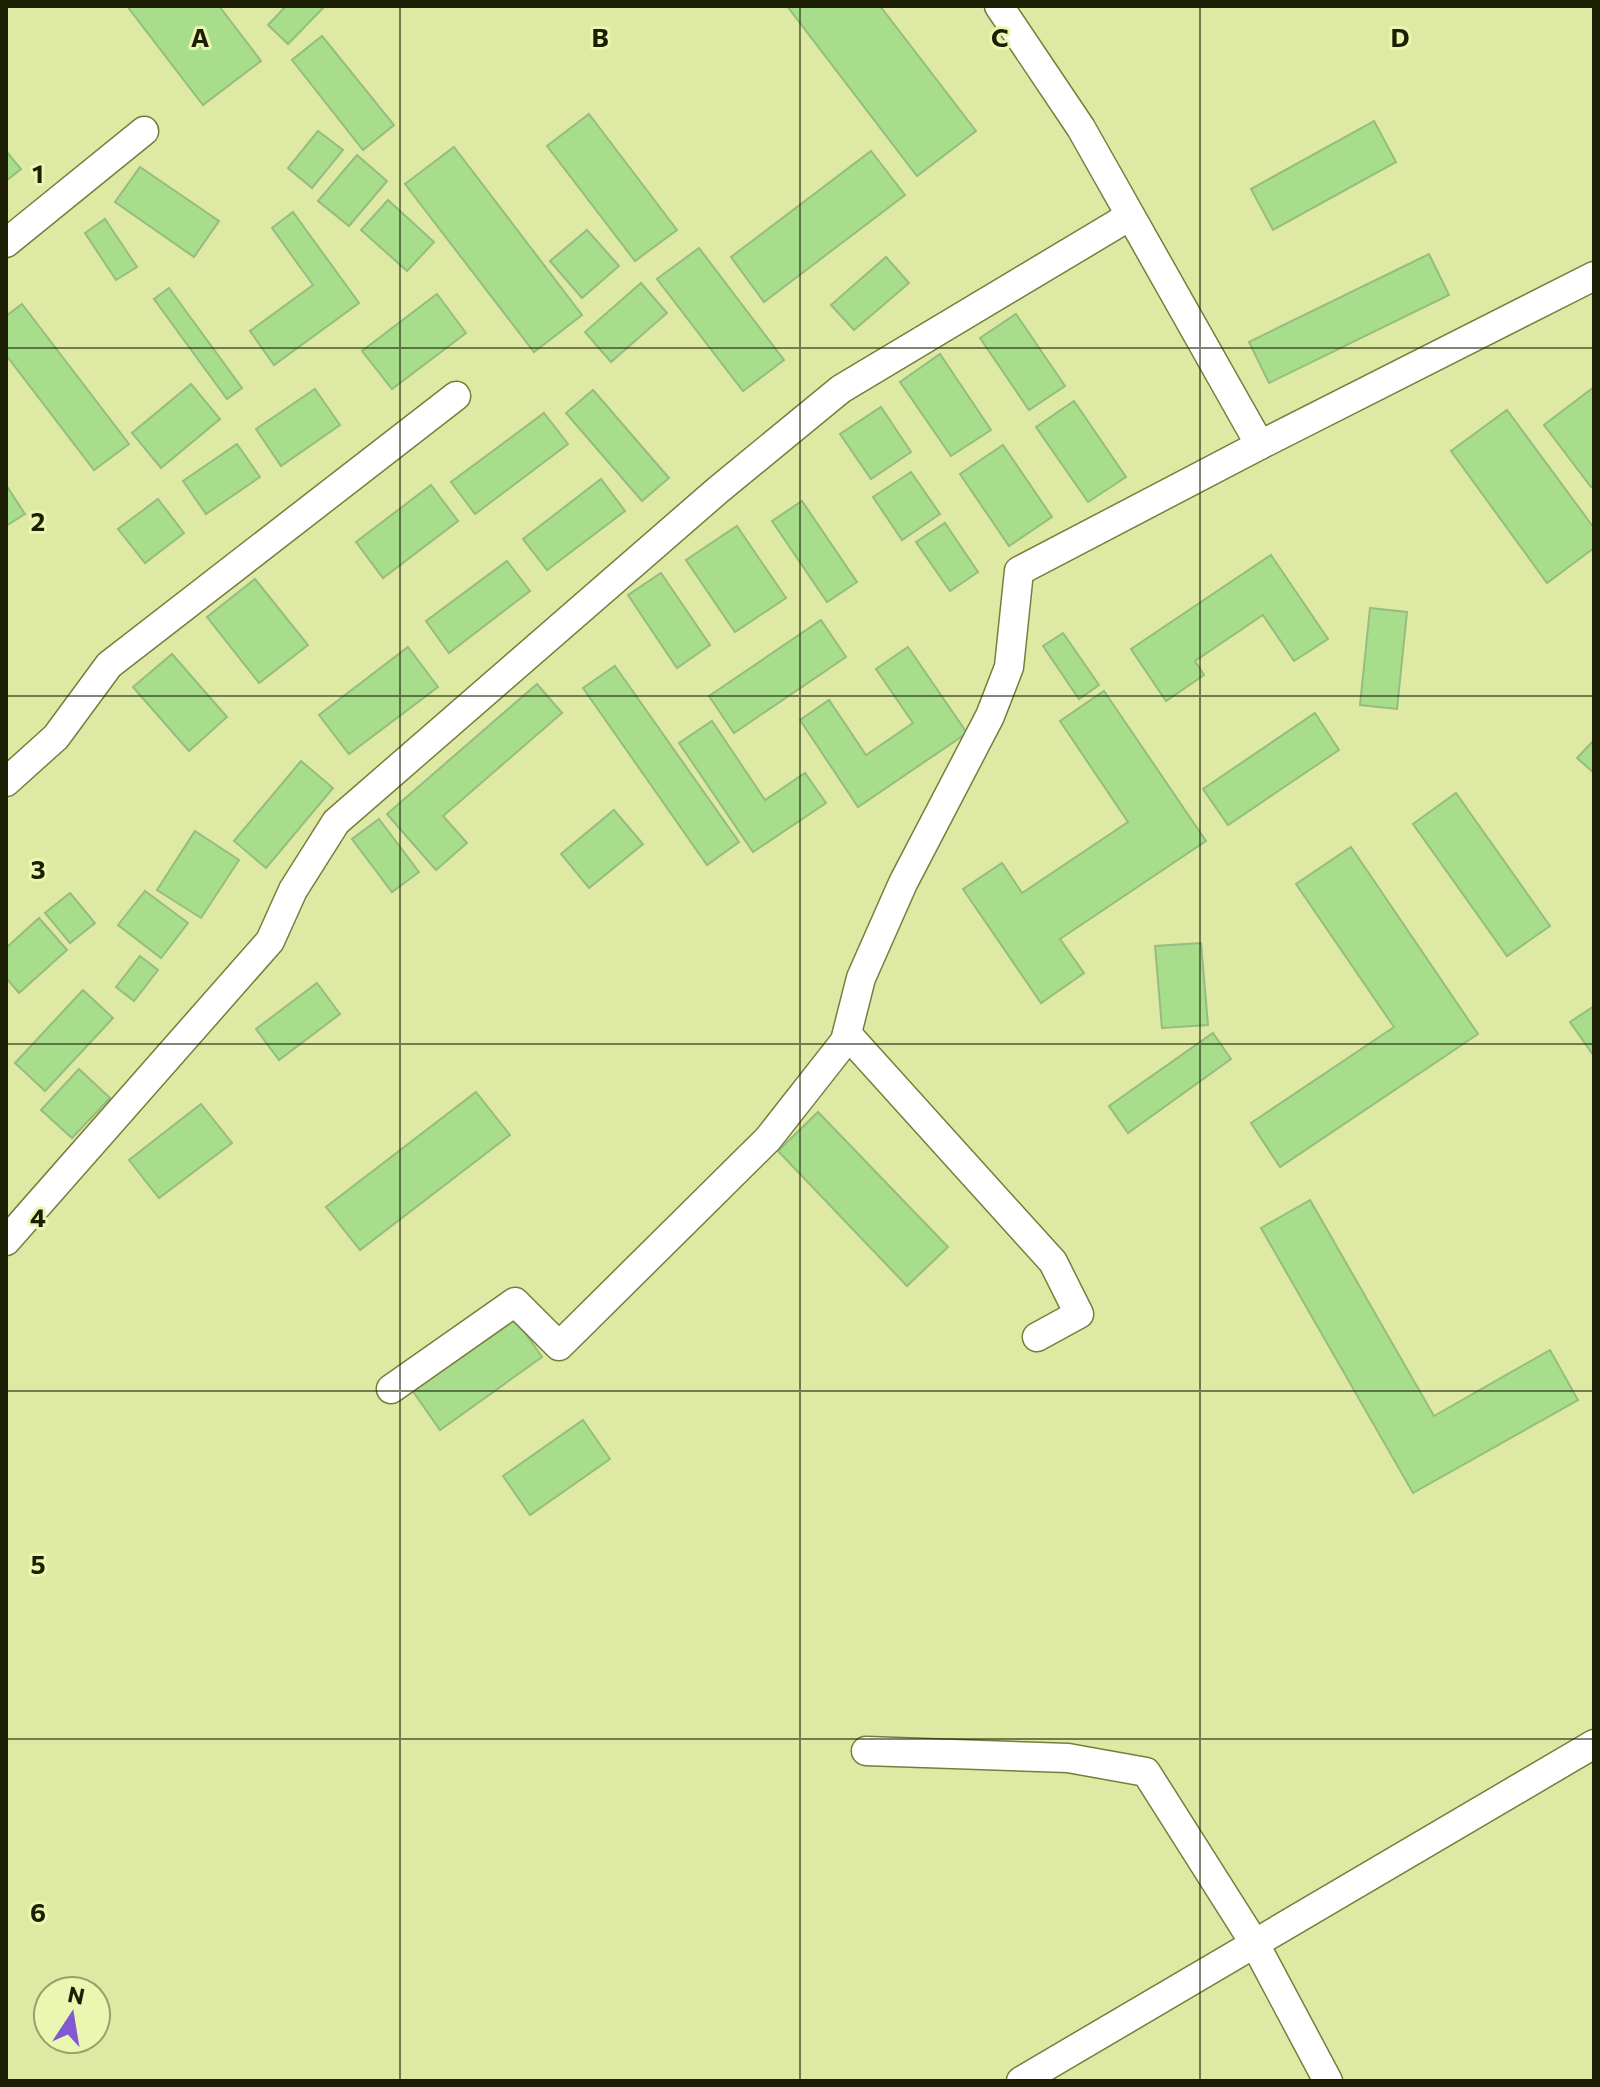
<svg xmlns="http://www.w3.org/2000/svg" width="1600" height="2087" font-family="Commissioner,sans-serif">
	<rect width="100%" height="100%" fill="#dee9a3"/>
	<g fill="#a8de8b" stroke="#96bc82" stroke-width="2">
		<polygon points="127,6 219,6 261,61 203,105"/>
		<polygon points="286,6 325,6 288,44 268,25"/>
		<polygon points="787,6 880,6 976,131 917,176"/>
		<polygon points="322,36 394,125 363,150 292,60"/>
		<polygon points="589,114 677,230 635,261 547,146"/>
		<polygon points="1374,121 1396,162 1273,230 1251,189"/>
		<polygon points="318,131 343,150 312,188 288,168"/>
		<polygon points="454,147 582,315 534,352 405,184"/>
		<polygon points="6,151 21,169 6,181"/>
		<polygon points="871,151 905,195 764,302 731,257"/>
		<polygon points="357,155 387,181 349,226 318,201"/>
		<polygon points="140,167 219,221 194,257 115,202"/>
		<polygon points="388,200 434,242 407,271 361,230"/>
		<polygon points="293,212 359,303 274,365 250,331 313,285 272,228"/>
		<polygon points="105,219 137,267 116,280 85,233"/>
		<polygon points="587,230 619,266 582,298 550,261"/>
		<polygon points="699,248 784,360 743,391 657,279"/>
		<polygon points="1429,254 1449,295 1269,383 1249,342"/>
		<polygon points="886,257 909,283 854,330 831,305"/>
		<polygon points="641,283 667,313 611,362 585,332"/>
		<polygon points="169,288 242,388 227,399 154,299"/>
		<polygon points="437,294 466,333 392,389 362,351"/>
		<polygon points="22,304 129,444 94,470 6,355 6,316"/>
		<polygon points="1016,314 1065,386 1029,410 980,338"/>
		<polygon points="940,354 991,430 951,456 900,382"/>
		<polygon points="191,384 220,419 161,468 132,433"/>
		<polygon points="1594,387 1594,484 1591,487 1544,425"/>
		<polygon points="315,389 340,425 281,466 256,429"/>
		<polygon points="593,390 669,478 642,501 566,413"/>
		<polygon points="1074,401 1126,477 1088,502 1036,427"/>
		<polygon points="881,407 911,452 871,479 840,434"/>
		<polygon points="1507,410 1594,528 1594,548 1547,583 1451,451"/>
		<polygon points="544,413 568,444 475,514 451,482"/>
		<polygon points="237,444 260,477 206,514 183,481"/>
		<polygon points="1003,445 1052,517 1009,546 960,474"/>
		<polygon points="911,472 940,514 902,540 873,497"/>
		<polygon points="601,479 625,511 547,570 523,539"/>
		<polygon points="6,485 25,514 6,526"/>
		<polygon points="431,485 458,521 383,578 356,542"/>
		<polygon points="158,499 184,533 145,563 118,529"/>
		<polygon points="802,501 857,582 827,602 772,521"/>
		<polygon points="945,523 978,572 950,591 916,542"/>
		<polygon points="737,526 786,598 735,632 686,560"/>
		<polygon points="1271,555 1328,639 1294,661 1263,615 1195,661 1204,675 1166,701 1131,649"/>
		<polygon points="507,561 530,591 449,653 426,621"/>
		<polygon points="661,573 710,645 677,668 628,595"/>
		<polygon points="255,579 308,645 259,683 207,617"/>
		<polygon points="1370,608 1407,612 1397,709 1360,705"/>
		<polygon points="821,620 846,657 734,733 709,696"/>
		<polygon points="1063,633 1099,685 1079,699 1043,646"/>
		<polygon points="408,647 438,687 349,754 319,715"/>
		<polygon points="908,647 967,733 858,807 800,720 829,700 866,755 913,723 876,669"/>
		<polygon points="172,654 227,717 189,751 133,687"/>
		<polygon points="615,666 739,842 707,865 583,688"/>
		<polygon points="537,684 562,713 443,816 467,843 436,870 387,814"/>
		<polygon points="1104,691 1206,841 1060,939 1084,973 1041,1003 963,889 1002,863 1022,893 1128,822 1060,721"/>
		<polygon points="1315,713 1339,750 1228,825 1203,789"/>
		<polygon points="712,721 765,800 805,773 826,803 753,852 679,743"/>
		<polygon points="1594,740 1594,773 1577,758"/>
		<polygon points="301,761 333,788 266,868 234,841"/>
		<polygon points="1456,793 1550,926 1507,956 1413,824"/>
		<polygon points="614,810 643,844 589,888 561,854"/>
		<polygon points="379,819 419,872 392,892 352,839"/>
		<polygon points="195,831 239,860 201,918 157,890"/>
		<polygon points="1351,847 1478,1034 1280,1167 1251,1123 1394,1027 1296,884"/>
		<polygon points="145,891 188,923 161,958 118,925"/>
		<polygon points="70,893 95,923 70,943 45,913"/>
		<polygon points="39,918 67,950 19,993 6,978 6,948"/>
		<polygon points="1201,943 1208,1025 1162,1028 1155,946"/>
		<polygon points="140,956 158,970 134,1001 116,987"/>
		<polygon points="317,983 340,1014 279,1060 256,1029"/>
		<polygon points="83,990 113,1018 45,1091 15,1063"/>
		<polygon points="1594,1006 1594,1056 1570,1022"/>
		<polygon points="1213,1033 1231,1059 1128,1133 1109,1106"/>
		<polygon points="79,1069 110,1098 72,1138 41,1110"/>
		<polygon points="476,1092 510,1135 360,1250 326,1207"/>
		<polygon points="201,1104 232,1143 159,1198 129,1160"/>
		<polygon points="818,1112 948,1247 907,1286 778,1151"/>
		<polygon points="1310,1200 1434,1416 1550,1350 1578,1400 1413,1493 1261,1228"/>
		<polygon points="514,1317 542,1357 440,1430 412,1390"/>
		<polygon points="583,1420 610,1459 530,1515 503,1476"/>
	</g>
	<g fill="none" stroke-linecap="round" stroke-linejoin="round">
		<g stroke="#767e3c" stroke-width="31">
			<g id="minor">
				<polyline points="999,6 1081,128 1260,445 1594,276"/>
				<polyline points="6,243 144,131"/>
				<polyline points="6,782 56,737 109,665 456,396"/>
				<polyline points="847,1034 1053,1262 1079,1314 1037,1337"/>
				<polyline points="6,1241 270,941 293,890 336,822 718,490 841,389 1130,216"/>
				<polyline points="391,1389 515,1302 559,1346 768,1139 845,1041 861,978 903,883 990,716 1009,667 1019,571 1260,445"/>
				<polyline points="866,1751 1068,1758 1146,1772 1255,1944 1328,2081"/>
				<polyline points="1021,2081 1594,1744"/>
			</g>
		</g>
		<use href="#minor" stroke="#fff" stroke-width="28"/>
	</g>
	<path fill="none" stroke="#1c1f04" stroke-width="2" stroke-opacity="0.55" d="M400 6V2081M800 6V2081M1200 6V2081M6 348H1594M6 696H1594M6 1044H1594M6 1391H1594M6 1739H1594"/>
	<g font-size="26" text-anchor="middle" font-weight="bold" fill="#1c1f04" stroke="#ebf6b0" stroke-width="6" stroke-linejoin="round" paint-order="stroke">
		<text x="200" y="47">A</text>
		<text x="600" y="47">B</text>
		<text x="1000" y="47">C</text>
		<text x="1400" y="47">D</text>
		<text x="38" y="183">1</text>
		<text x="38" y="531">2</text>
		<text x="38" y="879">3</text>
		<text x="38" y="1227">4</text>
		<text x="38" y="1574">5</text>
		<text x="38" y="1922">6</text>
	</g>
	<rect width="1600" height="2087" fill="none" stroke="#1c1f04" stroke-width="16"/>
	<g transform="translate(72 2015) rotate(12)"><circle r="38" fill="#ebf6b0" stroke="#98a06b" stroke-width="2"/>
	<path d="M0-6L14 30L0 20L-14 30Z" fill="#8159d3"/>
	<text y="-12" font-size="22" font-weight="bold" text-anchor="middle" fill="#1c1f04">N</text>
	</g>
</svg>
